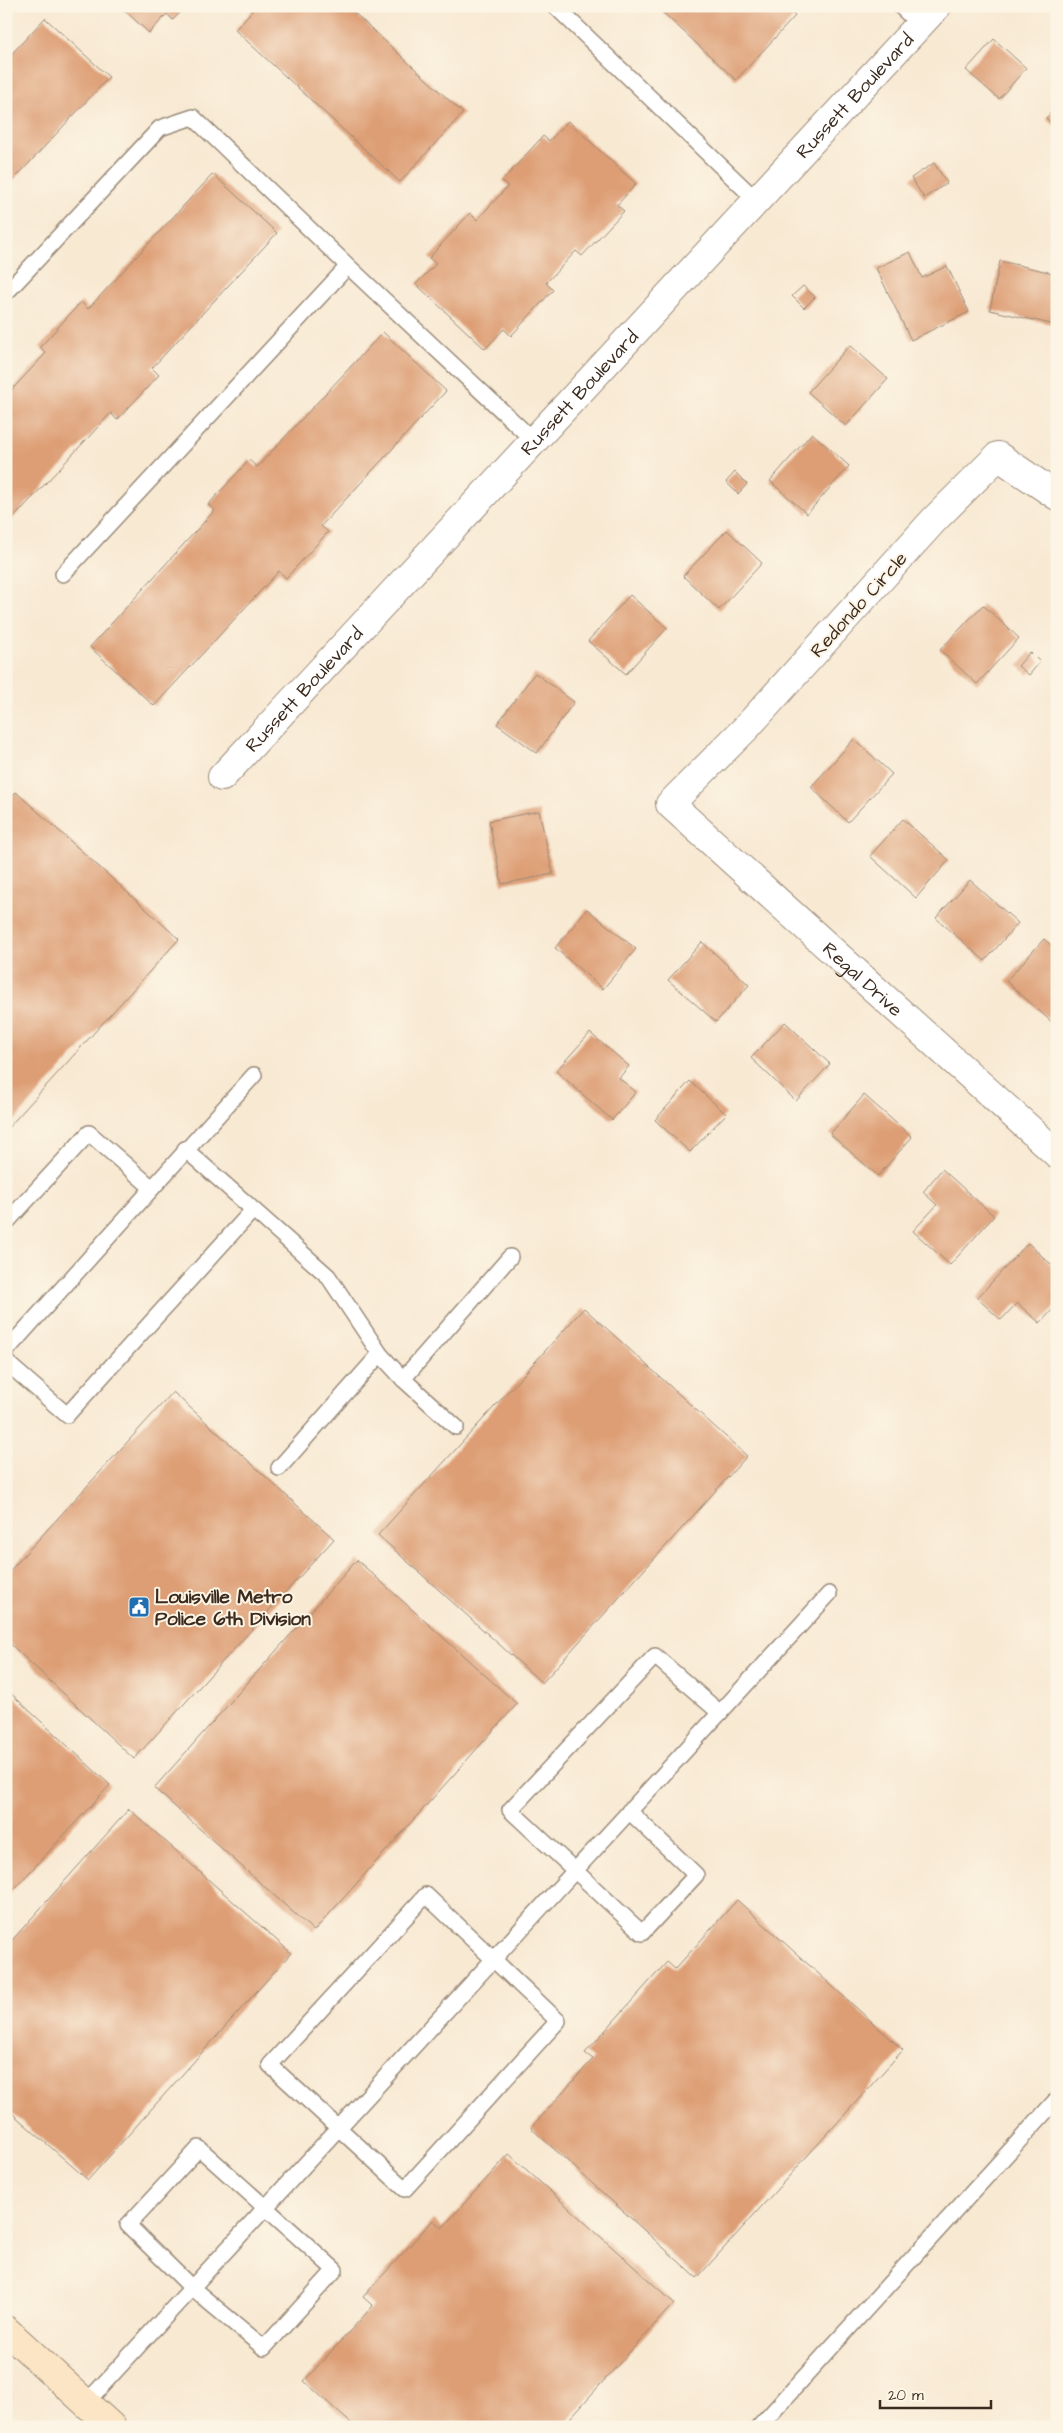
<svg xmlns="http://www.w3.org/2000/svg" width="1063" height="2433" font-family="'Architects Daughter',sans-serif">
	<rect width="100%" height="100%" fill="#fcf5e5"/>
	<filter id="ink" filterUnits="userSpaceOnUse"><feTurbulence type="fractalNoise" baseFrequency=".02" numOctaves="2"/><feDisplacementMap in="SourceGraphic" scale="10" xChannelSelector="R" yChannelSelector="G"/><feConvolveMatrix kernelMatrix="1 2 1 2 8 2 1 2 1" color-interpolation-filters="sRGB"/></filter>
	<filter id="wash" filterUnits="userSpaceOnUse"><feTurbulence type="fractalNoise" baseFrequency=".0096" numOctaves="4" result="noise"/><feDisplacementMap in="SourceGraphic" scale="20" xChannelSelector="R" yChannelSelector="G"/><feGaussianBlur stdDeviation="1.12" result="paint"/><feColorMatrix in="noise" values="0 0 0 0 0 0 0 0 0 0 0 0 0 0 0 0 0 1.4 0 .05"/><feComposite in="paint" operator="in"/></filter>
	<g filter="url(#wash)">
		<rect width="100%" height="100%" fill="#f8e9d3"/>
		<g id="blocks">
			<g fill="#dd9e75">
				<polygon points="120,6 186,6 173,20 167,14 149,33"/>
				<polygon points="256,6 347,6 463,113 400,182 235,30"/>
				<polygon points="656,6 785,6 795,16 736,80"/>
				<polygon points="45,18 109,77 6,188 6,60"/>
				<polygon points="994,39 1026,68 999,99 966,70"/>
				<polygon points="1057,106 1057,128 1046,118"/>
				<polygon points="568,121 636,184 617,205 624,211 582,256 576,251 546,283 553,290 511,336 504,329 485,349 416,284 436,264 429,258 470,213 477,220 508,186 502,181 543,136 549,141"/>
				<polygon points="934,163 947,183 924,198 911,178"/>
				<polygon points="213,174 277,233 152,368 159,375 117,420 111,413 6,526 6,396 46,353 40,347 81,302 88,309"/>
				<polygon points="910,252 922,278 947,266 969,312 911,340 876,268"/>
				<polygon points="1000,261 1057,274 1057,299 1051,324 990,310"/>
				<polygon points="803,286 815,297 804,308 792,296"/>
				<polygon points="383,332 446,391 321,526 328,532 286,578 279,571 154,706 90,647 215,510 208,505 249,460 257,467"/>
				<polygon points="850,345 888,379 846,426 808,392"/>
				<polygon points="812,433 849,466 807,514 770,481"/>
				<polygon points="735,472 747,484 738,494 726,482"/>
				<polygon points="727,530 762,563 719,610 683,576"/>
				<polygon points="630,595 667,628 626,674 588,641"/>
				<polygon points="983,605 1019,638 977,684 940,650"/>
				<polygon points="1030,652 1040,662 1029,675 1018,666"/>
				<polygon points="535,673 574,702 537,753 497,724"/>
				<polygon points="854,739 892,774 848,822 811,787"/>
				<polygon points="16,792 179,939 6,1130 6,803"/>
				<polygon points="539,811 553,874 502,884 489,821"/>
				<polygon points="903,819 949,860 916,898 870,856"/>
				<polygon points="970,880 1018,923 985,961 936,918"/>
				<polygon points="587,909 636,949 603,989 555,948"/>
				<polygon points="1044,939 1057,950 1057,1023 1055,1025 1006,981"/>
				<polygon points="702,942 749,985 716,1022 668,980"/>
				<polygon points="785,1022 830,1064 796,1101 751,1058"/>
				<polygon points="590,1033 629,1066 619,1078 636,1092 612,1120 556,1071"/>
				<polygon points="690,1081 726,1114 690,1152 655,1120"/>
				<polygon points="864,1095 912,1137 878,1176 830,1134"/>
				<polygon points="942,1169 994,1216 950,1265 913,1231 937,1205 923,1192"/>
				<polygon points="1028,1243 1057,1270 1057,1305 1040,1323 1017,1303 1001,1320 977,1298"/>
				<polygon points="584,1308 747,1456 542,1683 378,1535"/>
				<polygon points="173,1392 334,1539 134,1759 6,1640 6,1575"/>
				<polygon points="357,1560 517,1704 314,1931 154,1788"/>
				<polygon points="6,1689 110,1785 6,1898"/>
				<polygon points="129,1809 291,1953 88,2180 6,2108 6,1947"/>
				<polygon points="737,1900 903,2050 697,2278 531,2128 593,2059 585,2053 667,1962 675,1969"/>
				<polygon points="509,2154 674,2303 562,2427 355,2427 304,2381 373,2306 363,2297 433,2220 442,2228"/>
			</g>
		</g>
	</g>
	<g filter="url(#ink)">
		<use href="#blocks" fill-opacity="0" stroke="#9a8a78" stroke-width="1"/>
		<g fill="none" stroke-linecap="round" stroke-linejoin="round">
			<g stroke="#9a8a78" stroke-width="18">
				<g id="lane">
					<polyline points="555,6 757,201"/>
					<polyline points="900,6 920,25"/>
					<polyline points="6,293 160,128 193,117 348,266 534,441"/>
					<polyline points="63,574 348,266"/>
					<polyline points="185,1149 328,1276 380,1354 403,1379 456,1427"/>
					<polyline points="6,1223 89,1133 151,1187"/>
					<polyline points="6,1351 254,1075"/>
					<polyline points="6,1362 67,1415 253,1210"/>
					<polyline points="403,1379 510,1257"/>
					<polyline points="279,1468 380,1354"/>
					<polyline points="629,1811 696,1875 642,1933 510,1810 655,1656 720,1713"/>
					<polygon points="426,1895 558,2021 405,2189 270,2065"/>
					<polygon points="199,2148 335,2270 264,2348 192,2288 128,2225"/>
					<polyline points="86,2403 829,1594"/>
					<polyline points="759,2427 1057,2099"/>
				</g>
			</g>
			<g stroke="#9a8a78" stroke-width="30">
				<g id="street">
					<path id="s1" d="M1057 496 998 456 934 520 746 728 670 804 1057 1154"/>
					<path id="s2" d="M222 777 937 6"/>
				</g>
			</g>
			<g stroke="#9a8a78" stroke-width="30">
				<polyline id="secondary" points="6,2330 112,2427"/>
			</g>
			<use href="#lane" stroke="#fff" stroke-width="15"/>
			<use href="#street" stroke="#fff" stroke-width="28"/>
			<use href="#secondary" stroke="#fce5c4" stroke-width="28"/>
		</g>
	</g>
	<defs>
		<g id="civic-square" transform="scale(1.125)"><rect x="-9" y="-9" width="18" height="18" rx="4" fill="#1f6fb2" stroke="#fcf5e5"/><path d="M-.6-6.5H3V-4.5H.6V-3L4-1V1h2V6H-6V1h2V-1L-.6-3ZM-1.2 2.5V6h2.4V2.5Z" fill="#fff"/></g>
	</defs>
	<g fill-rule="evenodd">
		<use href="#civic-square" x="139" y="1607"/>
	</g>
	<g text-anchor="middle" stroke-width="4" stroke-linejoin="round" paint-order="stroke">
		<g font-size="19" fill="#3b2a1e" stroke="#fcf5e5">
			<text dy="7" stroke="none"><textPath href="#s2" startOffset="930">Russett Boulevard</textPath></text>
			<text dy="7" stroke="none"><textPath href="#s2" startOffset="525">Russett Boulevard</textPath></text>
			<text transform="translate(858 604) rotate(-48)" y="7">Redondo Circle</text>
			<text dy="7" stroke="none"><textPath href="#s2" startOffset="120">Russett Boulevard</textPath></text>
			<text dy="7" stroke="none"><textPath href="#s1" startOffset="810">Regal Drive</textPath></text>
		</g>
		<g font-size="19" font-weight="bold" fill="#3b2a1e" stroke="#fcf5e5" text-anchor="start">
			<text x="155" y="1603">Louisville Metro<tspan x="155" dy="22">Police 6th Division</tspan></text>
		</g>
	</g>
	<rect width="1063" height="2433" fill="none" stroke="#fcf5e5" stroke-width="25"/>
	<path d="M880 2400v8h111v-8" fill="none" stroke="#3b2a1e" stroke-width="2.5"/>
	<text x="888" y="2400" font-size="15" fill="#3b2a1e" stroke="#fcf5e5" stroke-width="4" paint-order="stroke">20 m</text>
</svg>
